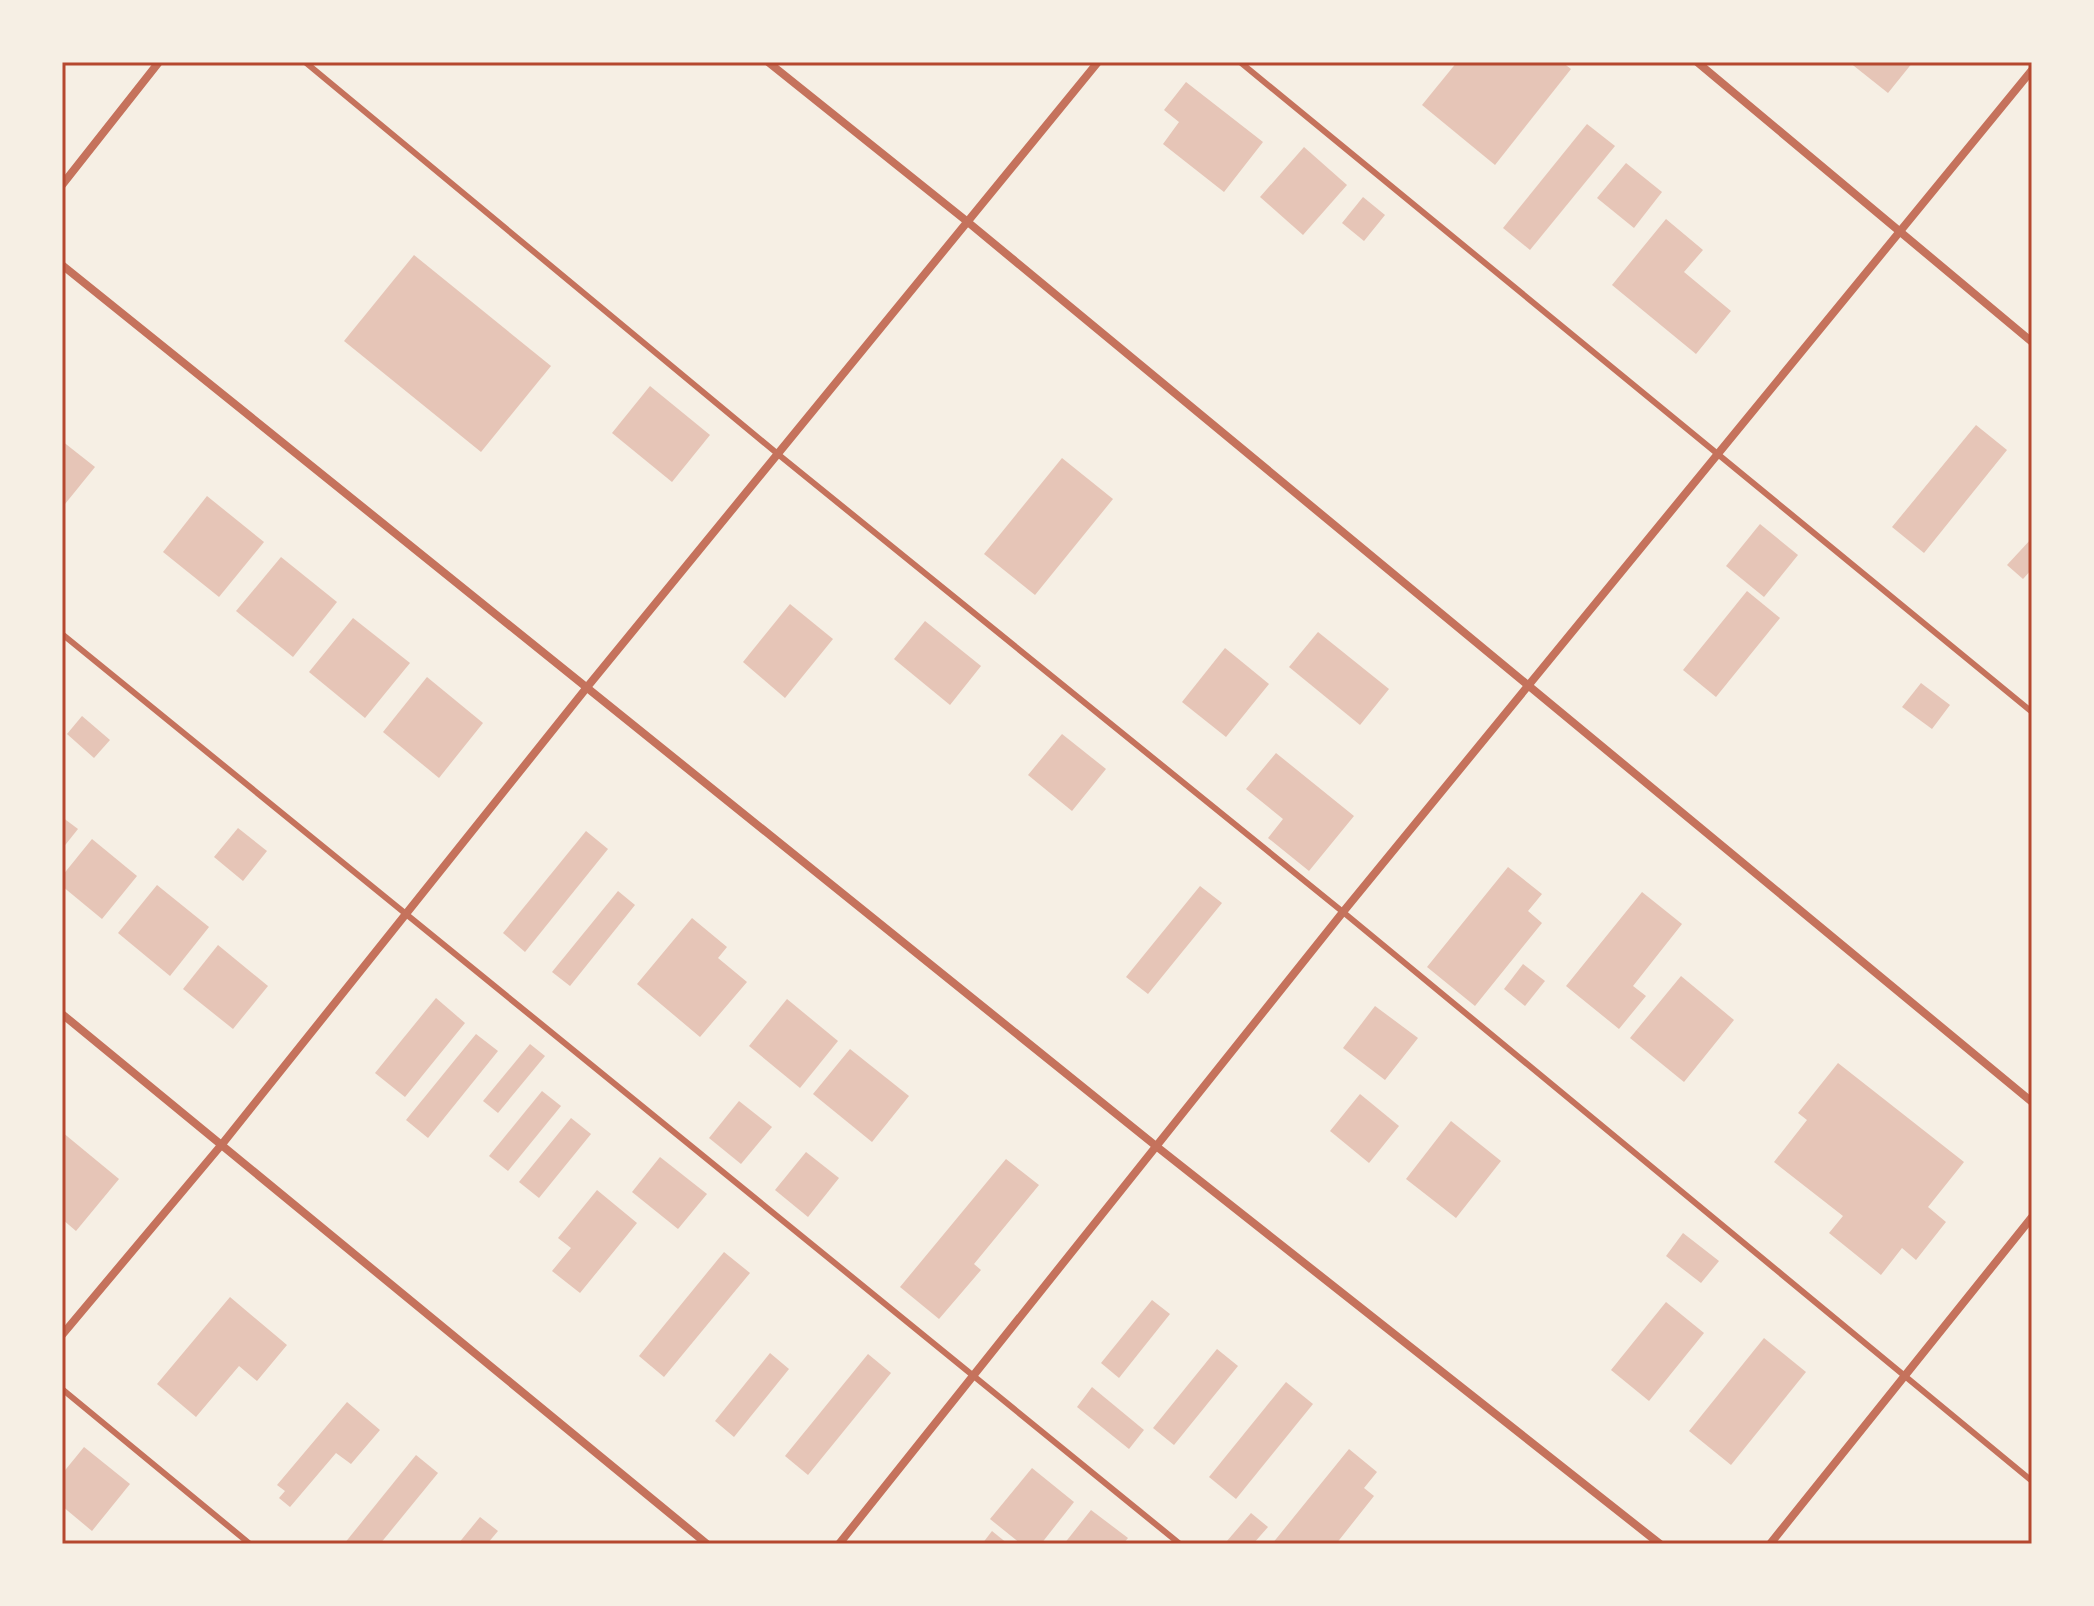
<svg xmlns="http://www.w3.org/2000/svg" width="2094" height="1606" font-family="'Varela Round',sans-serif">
	<rect width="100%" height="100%" fill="#f6efe4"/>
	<g fill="#e6c5b7">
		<polygon points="1457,62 1562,62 1571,69 1495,165 1422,105"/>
		<polygon points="1849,62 1913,62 1888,93"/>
		<polygon points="1186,82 1263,142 1224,192 1163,144 1179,122 1164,110"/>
		<polygon points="1587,124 1615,146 1530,250 1503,228"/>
		<polygon points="1304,147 1347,185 1303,235 1260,197"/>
		<polygon points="1626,163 1662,192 1634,228 1597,198"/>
		<polygon points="1363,197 1385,215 1364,241 1342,223"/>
		<polygon points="1666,219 1703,250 1684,272 1731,311 1696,354 1612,285"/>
		<polygon points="414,255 551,366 481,452 344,341"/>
		<polygon points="650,386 710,435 672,482 612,433"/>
		<polygon points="1976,425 2007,450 1924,553 1892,527"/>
		<polygon points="62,441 95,467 65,504 62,502"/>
		<polygon points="1062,458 1113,499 1035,595 984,554"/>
		<polygon points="207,496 264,542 219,597 163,552"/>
		<polygon points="1760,524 1798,555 1764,597 1726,566"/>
		<polygon points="2032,538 2032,569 2023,579 2007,565"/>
		<polygon points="281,557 337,602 293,657 236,611"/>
		<polygon points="1747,591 1780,618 1716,697 1683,670"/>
		<polygon points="790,604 833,639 785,698 743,662"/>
		<polygon points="353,618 410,663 365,718 309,672"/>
		<polygon points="925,621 981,666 950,705 894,659"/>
		<polygon points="1318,632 1389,689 1360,725 1289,667"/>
		<polygon points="1225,648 1269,684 1226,737 1182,702"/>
		<polygon points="427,677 483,723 439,778 383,732"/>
		<polygon points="1921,683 1950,705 1932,729 1902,707"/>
		<polygon points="82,716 110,740 94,758 67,734"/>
		<polygon points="1062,734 1106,769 1072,811 1028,775"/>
		<polygon points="1276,753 1354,816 1309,871 1268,838 1283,819 1246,789"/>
		<polygon points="62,817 78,829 62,849"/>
		<polygon points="238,828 267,851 243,881 214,857"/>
		<polygon points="586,831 608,849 525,952 503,933"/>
		<polygon points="92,839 137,876 102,919 62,886 62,876"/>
		<polygon points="1508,867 1542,894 1528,911 1542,923 1475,1006 1427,967"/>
		<polygon points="157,885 209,927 170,976 118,933"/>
		<polygon points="1200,886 1222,903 1148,994 1126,977"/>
		<polygon points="618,891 635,905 570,986 552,972"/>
		<polygon points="1642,892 1682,924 1633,986 1646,996 1619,1029 1566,986"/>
		<polygon points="692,918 727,947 718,958 747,982 700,1037 637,984"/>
		<polygon points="218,945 268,986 233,1029 183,989"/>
		<polygon points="1523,964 1545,981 1525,1006 1504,989"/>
		<polygon points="1681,976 1734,1020 1684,1082 1630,1038"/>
		<polygon points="436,998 465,1023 405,1097 375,1073"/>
		<polygon points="787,999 838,1041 800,1088 749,1046"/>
		<polygon points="1375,1006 1418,1038 1385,1080 1343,1048"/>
		<polygon points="476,1034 498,1051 428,1138 406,1120"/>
		<polygon points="530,1044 545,1056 498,1113 483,1101"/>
		<polygon points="850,1049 909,1096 872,1142 813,1094"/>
		<polygon points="1838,1063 1964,1162 1928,1207 1946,1222 1916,1260 1902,1248 1881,1275 1829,1233 1843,1216 1774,1162 1807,1120 1798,1113"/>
		<polygon points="542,1091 561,1106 508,1171 489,1156"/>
		<polygon points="1360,1094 1399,1126 1369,1163 1330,1131"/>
		<polygon points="739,1101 772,1127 741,1164 709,1138"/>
		<polygon points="571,1118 591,1134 539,1198 519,1182"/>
		<polygon points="1451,1121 1501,1161 1456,1218 1406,1179"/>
		<polygon points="62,1132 119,1179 76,1231 62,1219"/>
		<polygon points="806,1152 839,1178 808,1217 775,1190"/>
		<polygon points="660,1157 707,1194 678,1229 632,1192"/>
		<polygon points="1006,1159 1039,1185 974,1264 981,1270 939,1319 900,1287"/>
		<polygon points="597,1190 637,1223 580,1293 552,1271 571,1248 558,1238"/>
		<polygon points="1683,1233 1719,1261 1701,1283 1666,1256"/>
		<polygon points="724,1252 750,1273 664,1377 639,1356"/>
		<polygon points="230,1297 287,1345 257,1381 239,1366 196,1417 157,1384"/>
		<polygon points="1152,1300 1170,1314 1119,1378 1101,1363"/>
		<polygon points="1666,1302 1704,1333 1649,1401 1611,1370"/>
		<polygon points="1764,1338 1806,1372 1731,1465 1689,1431"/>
		<polygon points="1217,1349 1238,1366 1174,1445 1153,1428"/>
		<polygon points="770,1353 789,1369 734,1437 715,1421"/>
		<polygon points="868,1354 891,1373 808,1475 785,1456"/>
		<polygon points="1286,1382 1313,1404 1236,1499 1209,1477"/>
		<polygon points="1092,1387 1144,1430 1129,1449 1077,1407"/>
		<polygon points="347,1402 380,1430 351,1464 336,1453 290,1507 279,1498 285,1491 277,1485"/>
		<polygon points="84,1447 130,1484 92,1531 62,1506 62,1474"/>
		<polygon points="1349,1449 1377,1472 1364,1488 1374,1496 1336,1544 1272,1544"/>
		<polygon points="416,1455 438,1473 380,1544 344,1544"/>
		<polygon points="1032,1468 1074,1502 1041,1544 1021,1544 990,1519"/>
		<polygon points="1091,1510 1128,1538 1123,1544 1064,1544"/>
		<polygon points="1251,1513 1268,1527 1253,1544 1230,1544 1227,1541"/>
		<polygon points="480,1517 498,1531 487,1544 458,1544"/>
		<polygon points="992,1531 1008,1544 982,1544"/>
	</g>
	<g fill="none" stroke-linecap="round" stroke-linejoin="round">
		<g stroke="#c5725c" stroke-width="6">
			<polyline points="305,62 779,455 1343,912 2032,1481"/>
			<polyline points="1240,62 2032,712"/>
			<polyline points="62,634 1180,1544"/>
			<polyline points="62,1389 250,1544"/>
		</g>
		<g stroke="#c5725c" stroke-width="8">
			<polyline points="768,62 969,223 2032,1102"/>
			<polyline points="1697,62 2032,342"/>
			<polyline points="62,185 159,62"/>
			<polyline points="62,265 1156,1146 1660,1544"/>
			<polyline points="62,1014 707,1544"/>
			<polyline points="62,1335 223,1143 588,686 1098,62"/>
			<polyline points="839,1544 1343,912 2032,70"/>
			<polyline points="1770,1544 2032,1217"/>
		</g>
	</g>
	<rect width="2094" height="1606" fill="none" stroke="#f6efe4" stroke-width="128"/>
	<rect x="64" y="64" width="1966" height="1478" fill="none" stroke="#b5482f" stroke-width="3"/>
</svg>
